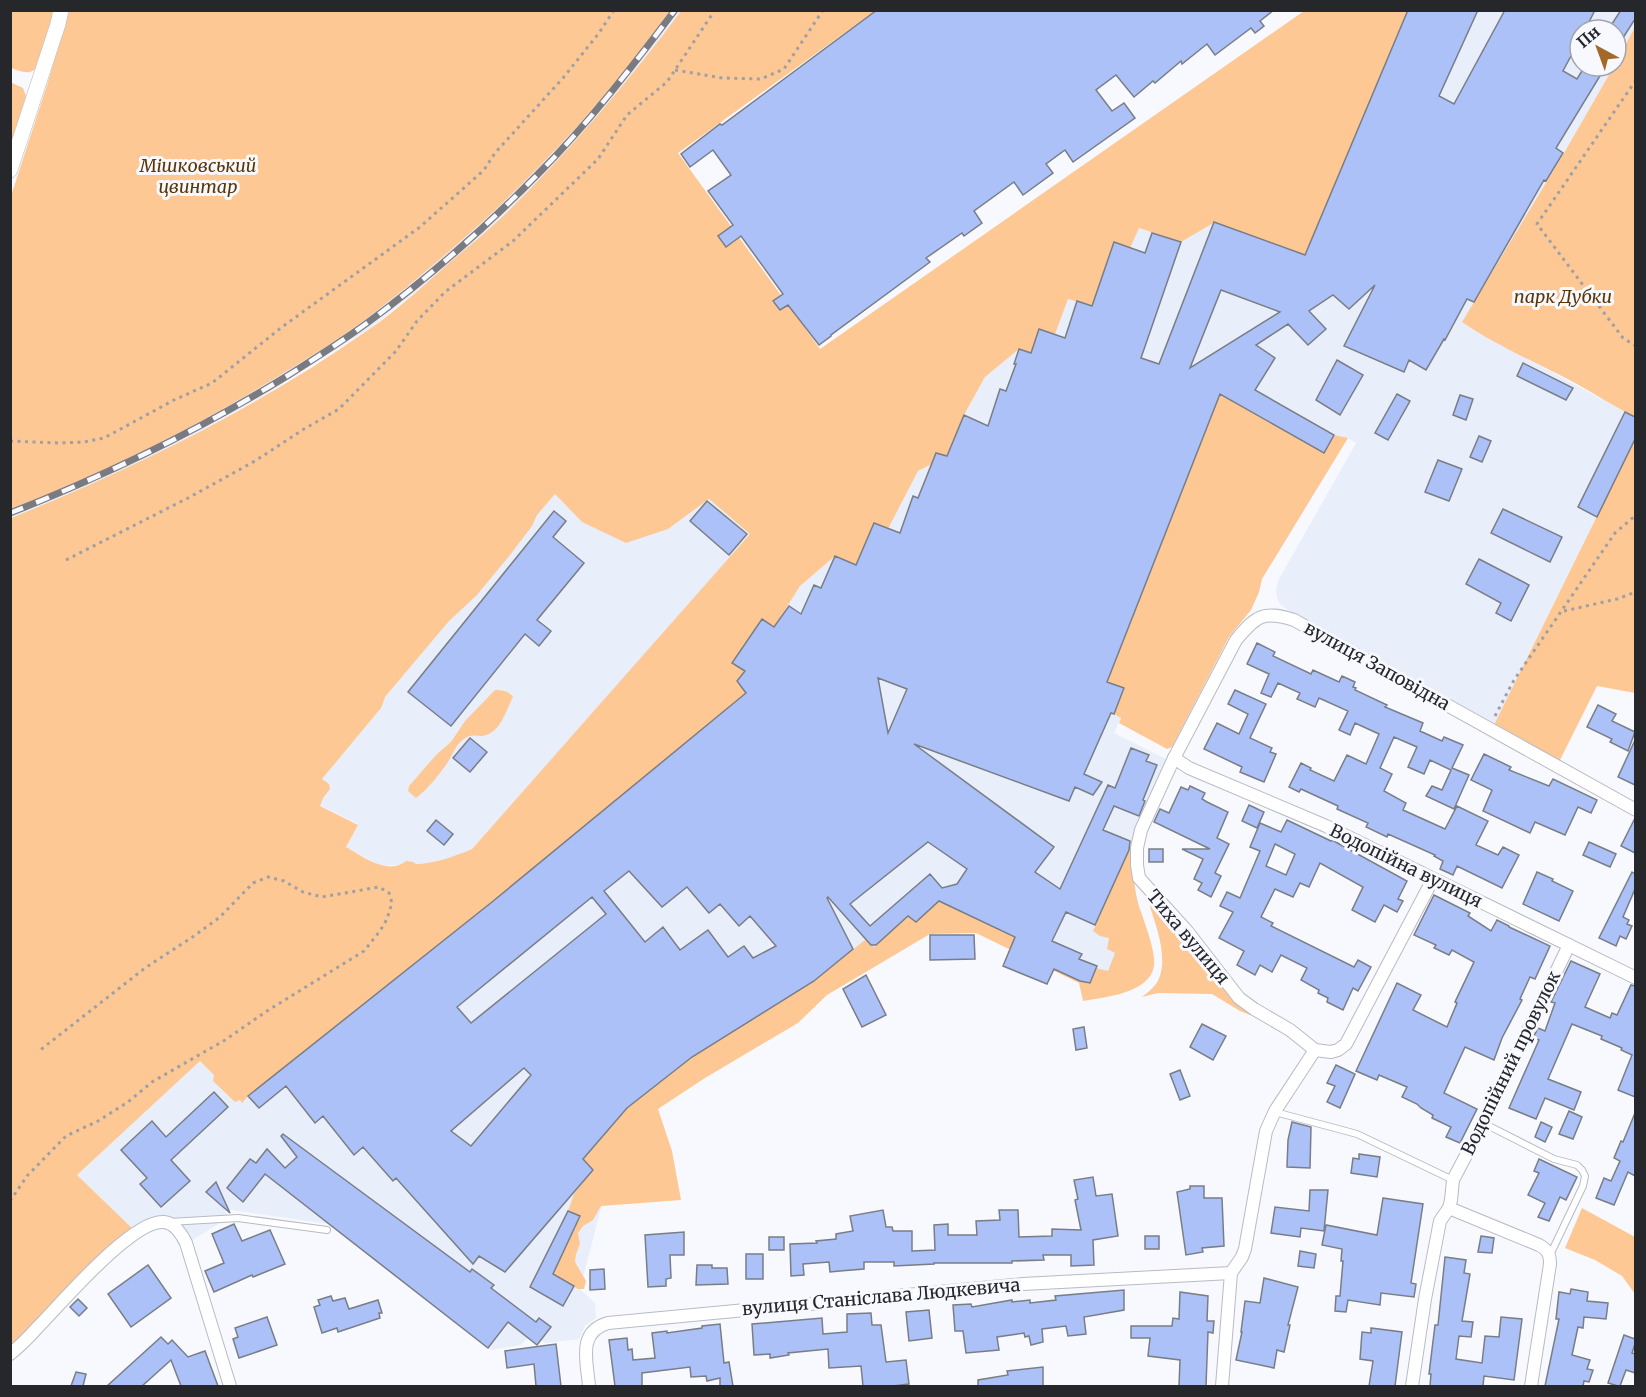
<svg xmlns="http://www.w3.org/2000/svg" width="1646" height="1397" font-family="Merriweather,serif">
	<rect width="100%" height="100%" fill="#f7f9ff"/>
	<g fill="#e9eefb">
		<polygon points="670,11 681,11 619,92 542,177 498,221 429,281 369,329 265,395 205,429 138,464 96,483 11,518 11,509 135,456 202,421 324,348 364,320 425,272 491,213 535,171 612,86"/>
		<polygon points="1408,11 1635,11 1635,27 1616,62 1616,30 1580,30 1580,66 1614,66 1564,153 1477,332 1635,417 1635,439 1493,727 1288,610 1280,604 1277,598 1276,590 1278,581 1356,443 1348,438 1324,453 1220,394 1107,682 1124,688 1114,714 1121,718 1114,733 1166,759 1140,818 1127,938 1151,975 1147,980 1090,983 1080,981 1038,949 908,916 873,947 866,939 814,981 627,1108 580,1289 595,1303 596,1318 585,1326 579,1339 545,1343 532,1333 521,1345 491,1350 328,1224 224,1209 228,1218 191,1241 177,1223 134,1230 77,1175 200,1060 242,1102 248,1096 492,902 746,693 737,681 732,663 762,619 773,627 800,586 835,556 856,565 874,523 888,529 918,471 932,464 936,453 964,415 985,377 1019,349 1068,299 1092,306 1114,242 1138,228 1181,242 1214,222 1305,255"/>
		<polygon points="555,493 582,522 668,529 709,499 751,534 472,849 448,859 425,863 381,866 346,847 358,824 305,798 377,713 377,707"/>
	</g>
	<g fill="#fec894" fill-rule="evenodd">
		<path d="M12 11H54L51 24 35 69C28 76 19 70 10 68Z"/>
		<path d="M69 11V10L670 11C651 36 632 62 612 86 540 173 455 251 366 319 339 339 310 357 282 374 195 428 106 472 11 509V196L47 85Z"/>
		<path d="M681 11H875L678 153 820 349 1304 11H1408L1305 255 1215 222 1181 242 1139 228 1130 248 1114 243 1092 306 1068 299 1055 334 1039 329 1031 353 1019 349 985 377 964 415 947 456 936 453 932 464 918 471 888 529 874 523 856 565 835 556 800 586 774 627 762 619 733 662 745 671 737 681 746 693 492 902 248 1096 242 1103 240 1100 235 1102 213 1081 214 1075 200 1061 77 1175 134 1230 11 1349V518C135 468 257 408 368 330 396 311 422 287 448 264 465 249 483 235 500 219 566 155 626 85 681 11ZM555 494 582 522 626 543 668 529 709 499 750 534 472 849C453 857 436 863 416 864L413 862 406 861C388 876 362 856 346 847L358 825 320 806 323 798 330 789 329 784 322 779 381 708 385 697 449 621 476 596 510 555 532 526 537 515Z"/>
		<path d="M1635 27V417C1615 407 1595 394 1575 383 1537 363 1497 346 1462 322L1564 153 1614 66H1616V62Z"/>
		<polygon points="10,82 23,88 26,96 11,145"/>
		<polygon points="1220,394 1324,452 1334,435 1348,438 1262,579 1259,592 1251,610 1229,637 1172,747 1167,749 1119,723 1121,718 1114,714 1124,689 1107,682"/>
		<polygon points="1635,439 1635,693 1597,686 1559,762 1493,727"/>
		<path d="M495 690C502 690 509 691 513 697 505 712 501 733 482 736 476 736 470 734 464 739 456 744 453 754 448 762 439 775 428 789 416 798L408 791 409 786 437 754 451 742 465 721Z"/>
		<path d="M1132 842C1133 862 1133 883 1138 903 1143 919 1156 950 1154 966 1149 994 1104 997 1083 1001L1079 983 976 933 930 934 827 995 798 1023 705 1078 658 1109 672 1151 681 1200 601 1206 593 1220 583 1226 578 1233 580 1244 576 1254 575 1262 586 1281 584 1289H578L553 1274 580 1216 568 1211 574 1194 593 1170 583 1159 627 1108 692 1057 814 981 866 939 874 947 908 916 939 901 1038 949 1080 981 1090 983 1096 968 1108 971 1115 953 1107 949 1109 938 1100 936 1093 931Z"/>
		<path d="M1153 901 1260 1019 1240 1011 1212 994 1158 993 1142 997C1147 993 1152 989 1156 984 1170 963 1157 928 1150 907V903Z"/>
		<polygon points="1582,1208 1635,1237 1635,1294 1622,1276 1595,1260 1565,1248"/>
	</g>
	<g fill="#abc1f8" stroke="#797d85" stroke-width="1.5" fill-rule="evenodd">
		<polygon points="877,10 1274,10 1260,21 1264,26 1255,33 1251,28 1215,55 1207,44 1182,64 1181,61 1155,83 1153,81 1134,97 1116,75 1096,90 1112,111 1124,103 1135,118 1073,162 1065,150 1046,164 1053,173 1023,195 1014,182 974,211 982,223 964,236 962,233 926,258 930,262 831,335 831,336 819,345 788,305 780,310 773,301 783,294 741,236 726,247 718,236 733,225 708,191 731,175 713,150 690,167 681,154 720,124 722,125"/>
		<path d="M1408 10H1478L1439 96 1454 104 1505 10H1595L1585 30H1580V39L1563 71 1577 79 1585 66H1606L1556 148 1563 153 1546 181 1544 180 1474 302 1467 299 1445 340 1444 339 1426 370 1409 360 1404 372 1344 346 1375 285 1349 309 1333 295 1309 311 1326 329 1308 345 1288 324 1256 345 1275 358 1255 390 1334 435 1324 453 1220 394 1107 682 1124 688 1114 714 1111 713 1084 774 1102 782 1093 795 1075 787 1069 801 914 744 1054 847 1035 872 1060 889 1108 785 1115 788 1131 748 1149 755 1146 761 1157 765 1143 800 1145 801 1139 816 1114 806 1103 830 1130 841 1129 850 1095 925 1066 912 1052 941 1082 954 1079 959 1097 966 1090 983 1080 981 1054 969 1047 984 1003 966 1015 937 939 901 916 922 908 916 876 945H871L828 897 827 898 853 949 814 981 692 1057 627 1108 583 1159 593 1170 505 1272 479 1256 473 1264 396 1178 393 1181 363 1147 354 1155 323 1116 315 1123 286 1086 259 1108 248 1096 492 902 746 693 737 681 745 671 732 663 762 619 774 627 789 606 801 614 814 585 821 588 835 556 856 565 874 523 900 533 913 496 918 498 936 453 947 456 964 415 988 426 1000 389 1006 391 1016 364H1014L1019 349 1031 353 1039 329 1065 338 1077 301 1092 306 1114 242 1145 253 1152 233 1181 242 1141 358 1159 364 1214 222 1305 255ZM1221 290 1280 312 1190 368ZM878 678 907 689 888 733ZM928 842 967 869 957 884 942 888 930 874 870 926 850 904ZM629 871 662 907 687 887 709 913 720 904 739 926 750 916 776 946 753 958 744 946 728 957 708 930 680 950 663 927 645 942 604 891ZM592 897 606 914 471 1023 457 1007ZM524 1068 531 1075 471 1146 451 1131Z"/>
		<polygon points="1621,10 1635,10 1635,19 1616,49 1616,30 1608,30"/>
		<polygon points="1337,360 1363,375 1340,415 1316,400"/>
		<polygon points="1523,363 1573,388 1566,400 1517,376"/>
		<polygon points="1397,394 1410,401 1388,440 1375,433"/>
		<polygon points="1460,395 1473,399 1466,420 1453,415"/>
		<polygon points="1625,412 1635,417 1635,439 1597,517 1578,507"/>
		<polygon points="1479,436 1491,441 1482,462 1470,457"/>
		<polygon points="1438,460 1462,469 1449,501 1425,492"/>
		<polygon points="707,501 747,534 729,555 690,521"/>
		<polygon points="1503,509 1562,537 1550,562 1491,533"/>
		<polygon points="554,511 566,521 553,537 584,563 537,620 551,631 539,646 525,634 451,726 408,692"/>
		<polygon points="1479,559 1529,585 1511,621 1496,613 1501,603 1466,584"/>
		<polygon points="1257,643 1275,652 1273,656 1311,674 1313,670 1339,682 1342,676 1355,682 1353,687 1356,688 1355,690 1387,705 1385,707 1423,723 1420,731 1442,741 1444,737 1463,745 1452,768 1469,775 1454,809 1426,796 1432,786 1442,790 1451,770 1430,760 1424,774 1408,767 1417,747 1394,737 1380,768 1392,774 1384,791 1406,803 1403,810 1445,829 1457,806 1488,821 1476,845 1498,855 1503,847 1519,855 1502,888 1457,866 1453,875 1440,869 1443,861 1434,856 1435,855 1388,834 1387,837 1366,827 1368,823 1337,809 1338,806 1301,789 1299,792 1289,787 1301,763 1311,768 1310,770 1334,781 1347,755 1366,764 1379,734 1355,723 1350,735 1339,730 1348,711 1319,698 1315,707 1297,699 1300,693 1278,683 1271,697 1261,693 1269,674 1247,664"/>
		<polygon points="1235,690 1266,704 1250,738 1272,748 1270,752 1276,754 1264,782 1240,772 1242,767 1204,749 1217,723 1239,734 1248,714 1228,704"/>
		<polygon points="1598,705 1616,714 1612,721 1635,732 1628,751 1610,742 1612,739 1587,727"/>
		<polygon points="470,738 487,752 470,772 453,758"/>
		<polygon points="1635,740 1635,785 1618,777"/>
		<polygon points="1484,754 1511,767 1509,770 1549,786 1553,779 1597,800 1591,813 1578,807 1565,835 1535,822 1530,833 1483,811 1492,790 1471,780"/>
		<polygon points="1190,786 1205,793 1202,799 1207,802 1228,812 1217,838 1229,844 1215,873 1221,876 1211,897 1198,890 1202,883 1194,879 1203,859 1182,849 1210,849 1154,822 1160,809 1169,813 1181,787 1188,790"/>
		<polygon points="1249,805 1264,812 1257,828 1242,821"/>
		<polygon points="1635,818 1635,853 1621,846"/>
		<polygon points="436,820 453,834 444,845 427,831"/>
		<path d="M1287 820 1331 841 1332 840 1407 881 1398 899 1403 901 1397 912 1384 905 1375 922 1352 910 1363 887 1320 863 1309 887 1300 883 1293 897 1275 889 1261 917 1273 923 1271 926 1354 967 1358 960 1371 967 1358 991 1353 988 1343 1010 1327 1002 1328 998 1318 993 1319 990 1301 980 1307 968 1281 955 1272 972 1260 965 1255 975 1237 965 1244 951 1219 938 1233 912 1220 906 1227 892 1240 898 1260 851 1250 847 1260 823 1281 832ZM1275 844 1295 854 1286 875 1266 866Z"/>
		<polygon points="1589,842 1616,854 1610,867 1583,855"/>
		<rect x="1149" y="849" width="14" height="13"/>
		<polygon points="1537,872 1553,879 1552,881 1573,891 1559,921 1523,904"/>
		<polygon points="1632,872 1635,874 1635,889 1623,917 1629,920 1627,924 1632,926 1626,939 1620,936 1616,946 1599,938"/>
		<polygon points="1434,895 1470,913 1468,916 1491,931 1497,920 1509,926 1509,927 1550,946 1535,979 1530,977 1520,999 1522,1000 1502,1038 1494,1060 1465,1047 1444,1093 1477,1109 1460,1143 1446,1137 1451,1127 1432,1118 1433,1115 1421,1108 1417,1104 1402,1097 1407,1087 1379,1075 1377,1080 1356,1071 1397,983 1421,995 1413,1010 1447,1027 1457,1003 1455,1002 1474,962 1452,950 1449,955 1434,948 1436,945 1414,935"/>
		<polygon points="930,935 974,935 975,959 930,960"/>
		<polygon points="1571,961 1600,974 1585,1007 1610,1018 1612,1013 1617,1015 1631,985 1635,986 1635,1097 1618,1090 1632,1055 1621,1050 1622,1048 1601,1039 1602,1036 1572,1024 1548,1079 1581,1092 1574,1110 1545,1098 1536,1119 1509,1108 1539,1040 1533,1038 1538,1028 1545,1031 1555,1003 1551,1002"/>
		<polygon points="866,975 886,1015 862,1027 843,989"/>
		<polygon points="1202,1024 1226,1036 1213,1060 1190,1047"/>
		<polygon points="1084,1027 1087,1048 1076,1050 1073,1029"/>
		<polygon points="1336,1065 1355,1074 1340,1108 1327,1102 1335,1086 1327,1083"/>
		<polygon points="1180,1070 1190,1096 1180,1100 1170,1074"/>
		<polygon points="214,1092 228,1107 171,1160 190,1181 161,1207 140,1184 147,1178 121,1150 152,1121 166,1137"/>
		<polygon points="1569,1111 1582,1117 1573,1139 1559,1134"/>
		<polygon points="1635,1113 1635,1176 1628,1172 1614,1205 1596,1198 1604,1178 1611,1181 1620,1161 1614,1158 1621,1141 1623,1142"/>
		<polygon points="1292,1122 1311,1127 1310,1168 1287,1167 1288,1140"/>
		<polygon points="1541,1122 1552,1127 1545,1142 1535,1137"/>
		<polygon points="283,1134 470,1272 472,1269 494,1285 491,1288 536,1322 539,1318 551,1327 537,1345 508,1322 488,1348 265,1174 243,1202 227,1188 250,1159 256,1163 267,1149 285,1168 297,1157 281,1136"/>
		<polygon points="1359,1154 1380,1157 1377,1177 1351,1173 1353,1158 1359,1159"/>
		<polygon points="1539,1159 1577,1177 1566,1200 1560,1197 1549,1221 1538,1217 1545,1203 1528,1195 1539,1173 1534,1171"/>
		<polygon points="1093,1177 1096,1196 1112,1194 1118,1236 1093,1240 1094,1265 1071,1266 1071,1255 1043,1255 1044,1260 1012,1261 1012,1263 934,1263 934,1264 894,1266 894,1262 864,1262 864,1269 840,1271 830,1272 829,1262 803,1264 804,1275 791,1276 790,1244 817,1243 816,1241 836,1239 836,1234 853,1231 850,1216 883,1210 886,1227 892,1227 893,1231 912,1231 912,1251 935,1250 934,1225 948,1224 948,1235 977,1235 976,1221 1000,1220 999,1210 1018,1210 1019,1237 1052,1236 1052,1229 1081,1230 1075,1200 1078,1199 1074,1180"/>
		<polygon points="216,1182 230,1213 206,1192"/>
		<polygon points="1190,1186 1204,1186 1204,1198 1222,1198 1224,1246 1202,1248 1203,1252 1186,1255 1177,1192 1190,1189"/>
		<polygon points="1310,1190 1328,1190 1324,1231 1301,1228 1300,1237 1271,1233 1275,1207 1309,1211"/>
		<polygon points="1383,1198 1423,1204 1411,1283 1416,1284 1414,1297 1381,1293 1380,1305 1348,1300 1346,1312 1335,1311 1336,1296 1340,1296 1343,1261 1341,1261 1342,1249 1322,1245 1326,1225 1377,1235"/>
		<polygon points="568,1211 580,1216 553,1274 574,1286 563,1306 530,1287"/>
		<polygon points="234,1224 242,1241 270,1230 285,1264 253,1277 252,1275 214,1292 205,1271 224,1263 212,1234"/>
		<polygon points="684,1232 684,1255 670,1255 671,1278 666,1279 666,1286 648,1287 645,1235"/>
		<rect x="1145" y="1236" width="14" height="13"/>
		<polygon points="1481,1236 1494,1238 1492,1253 1478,1252"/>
		<rect x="769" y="1237" width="15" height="13"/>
		<polygon points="1300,1251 1316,1254 1314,1268 1298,1266"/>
		<rect x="746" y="1254" width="17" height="25"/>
		<polygon points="1445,1257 1466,1260 1464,1273 1470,1274 1462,1321 1473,1322 1471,1337 1459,1336 1456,1359 1482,1363 1485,1336 1499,1337 1501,1317 1522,1319 1514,1380 1484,1376 1483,1386 1430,1386 1431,1374 1429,1374 1435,1325 1438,1325"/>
		<polygon points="148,1265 171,1298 131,1327 108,1294"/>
		<polygon points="697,1265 712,1265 712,1268 727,1268 728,1284 696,1285"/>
		<polygon points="604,1269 605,1289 590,1290 590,1270"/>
		<polygon points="1264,1278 1298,1287 1288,1325 1290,1325 1284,1352 1277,1350 1274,1368 1236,1360 1242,1332 1241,1332 1245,1301 1260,1303"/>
		<polygon points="1571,1289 1588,1292 1587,1301 1608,1303 1606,1319 1584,1317 1583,1328 1578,1327 1572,1355 1590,1360 1587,1369 1593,1370 1589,1382 1584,1381 1583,1386 1545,1386 1559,1319 1556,1319 1559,1292 1570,1294"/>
		<polygon points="1124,1290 1124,1310 1084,1317 1086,1334 1068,1336 1066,1326 1042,1329 1043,1342 1031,1345 1029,1336 1025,1337 1024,1333 997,1337 999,1350 966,1353 963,1331 955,1331 953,1305 971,1304 972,1307 1012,1300 1012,1302 1030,1300 1030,1303 1056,1300 1055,1296"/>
		<polygon points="1180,1292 1208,1296 1207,1321 1214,1321 1213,1333 1208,1332 1206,1386 1179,1386 1180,1360 1148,1356 1150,1338 1131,1338 1131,1326 1172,1326 1173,1318 1179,1319"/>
		<polygon points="331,1296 333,1301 345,1298 349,1309 378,1300 382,1313 379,1313 380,1318 338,1332 337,1328 322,1333 314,1307 320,1305 318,1300"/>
		<polygon points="78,1299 87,1308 79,1316 70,1307"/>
		<polygon points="929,1310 932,1338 909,1341 906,1312"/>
		<polygon points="871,1313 872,1325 881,1325 886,1362 906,1360 909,1384 893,1386 863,1386 861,1366 829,1368 828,1349 788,1353 789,1355 770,1358 770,1354 754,1355 752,1324 822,1318 823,1334 847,1332 847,1314"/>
		<polygon points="267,1317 277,1345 239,1358 233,1339 238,1337 235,1328"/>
		<polygon points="720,1324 724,1363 729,1362 733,1386 720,1386 720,1378 707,1381 706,1376 691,1377 690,1367 642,1373 642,1386 615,1386 609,1340 627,1338 628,1350 632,1349 633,1360 655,1358 652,1333 667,1331 667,1333 702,1328 702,1326"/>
		<polygon points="1371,1328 1402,1332 1395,1386 1369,1386 1373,1361 1360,1359 1362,1332 1371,1333"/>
		<polygon points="1624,1335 1635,1339 1635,1344 1632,1353 1635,1354 1635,1373 1626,1370 1620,1386 1618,1386 1608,1383"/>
		<polygon points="161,1337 168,1344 172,1340 188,1357 205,1351 218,1386 181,1386 171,1360 142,1386 107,1386"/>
		<polygon points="556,1344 561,1386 536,1386 534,1364 507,1368 505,1351"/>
		<polygon points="1043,1367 1043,1386 978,1386 978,1380 1008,1375 1007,1371"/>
		<polygon points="76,1372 86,1374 83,1386 71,1386"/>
	</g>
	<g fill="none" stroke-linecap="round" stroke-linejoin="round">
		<g stroke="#b8bbc4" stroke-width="8">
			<g id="service">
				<polyline points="1275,1112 1357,1134 1453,1180"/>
				<polyline points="1483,1123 1554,1159 1577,1165 1582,1170 1585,1176 1583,1186 1550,1255"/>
				<polyline points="169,1222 238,1218 327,1230"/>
			</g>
		</g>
		<g stroke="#b8bbc4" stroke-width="14">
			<g id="minor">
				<polyline points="1174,758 1189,768 1326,826 1636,978"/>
				<path d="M1433 879 1346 1044 1338 1050 1331 1052 1315 1050 1290 1030 1254 1009 1239 998 1187 931 1139 878 1137 865V848L1141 830 1174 758 1236 640C1256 616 1263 610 1294 620L1636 810"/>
				<path d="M1449 1208 1539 1245C1548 1250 1550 1254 1550 1264L1531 1386"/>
				<path d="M10 1354C20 1346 29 1337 37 1328 60 1305 132 1219 164 1222 175 1223 182 1235 186 1243L230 1386"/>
				<path d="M589 1386C587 1361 577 1332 608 1323L1023 1284 1231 1273"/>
				<polyline points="1222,1386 1231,1273 1242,1257 1245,1249 1266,1131 1275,1111 1315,1050"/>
				<polyline points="1412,1386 1425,1299 1440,1221 1449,1208 1451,1200 1453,1180 1483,1123 1569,945"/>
			</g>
		</g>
		<g stroke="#b8bbc4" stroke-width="16">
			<polyline id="tertiary" points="10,170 58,24 61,10"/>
		</g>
		<g stroke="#9ea0a5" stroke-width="3" stroke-dasharray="3 4.5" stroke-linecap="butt">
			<polyline points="675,70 722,78 761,79 784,69 823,10"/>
			<polyline points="1636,80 1537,224 1623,338 1636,346"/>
			<polyline points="10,441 58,443 84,442 104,438 174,400 212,383 282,327 420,227 484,170 495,153 563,78 599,33 614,10"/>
			<polyline points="66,560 188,498 255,461 304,429 339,409 396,351 417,321 445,292 513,241 598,159 627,115 667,82 715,10"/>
			<polyline points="1564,611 1617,599 1636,592"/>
			<polyline points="1495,716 1514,680 1615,533 1636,515"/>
			<polyline points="10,1201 27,1176 66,1136 98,1121 128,1102 152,1082 225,1040 267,1011 364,951 380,931 387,919 392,903 389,893 379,887 322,897 303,892 284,881 268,877 253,883 220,917 194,936 145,968 39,1051"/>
		</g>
		<use href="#service" stroke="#fff" stroke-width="6"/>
		<use href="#minor" stroke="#fff" stroke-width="12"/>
		<use href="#tertiary" stroke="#fff" stroke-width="15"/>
		<g stroke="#797b80" stroke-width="7">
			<path id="rail" d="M10 513C107 475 199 430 287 376 314 359 341 342 367 323 427 279 485 228 538 174 588 124 632 67 675 10"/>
		</g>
		<use href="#rail" stroke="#f7f9ff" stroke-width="4.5" stroke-dasharray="14" stroke-linecap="butt"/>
	</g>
	<g text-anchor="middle" stroke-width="6" stroke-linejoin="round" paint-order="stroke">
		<g font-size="18" font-style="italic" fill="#5b3505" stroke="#f7f9ff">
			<text x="198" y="172">Мішковський<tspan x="198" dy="21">цвинтар</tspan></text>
			<text x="1563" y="303">парк Дубки</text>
		</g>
		<g font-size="18" fill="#25272a" stroke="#f7f9ff">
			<text transform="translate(1377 666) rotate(29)" y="6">вулиця Заповідна</text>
			<text transform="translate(1406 866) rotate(26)" y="6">Водопійна вулиця</text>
			<text transform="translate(1188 937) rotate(50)" y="6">Тиха вулиця</text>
			<text transform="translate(1511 1063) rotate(-64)" y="6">Водопійний провулок</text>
			<text transform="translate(881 1297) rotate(-5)" y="6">вулиця Станіслава Людкевича</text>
		</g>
	</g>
	<rect width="1646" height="1397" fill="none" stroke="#25272a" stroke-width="24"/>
	<g transform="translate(1598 48) rotate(319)"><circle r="28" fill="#f7f9ff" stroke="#a3a5aa" stroke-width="1.5"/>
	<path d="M0-4.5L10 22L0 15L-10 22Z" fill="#a36929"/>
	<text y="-9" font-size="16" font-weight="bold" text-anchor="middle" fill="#25272a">Пн</text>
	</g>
</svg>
